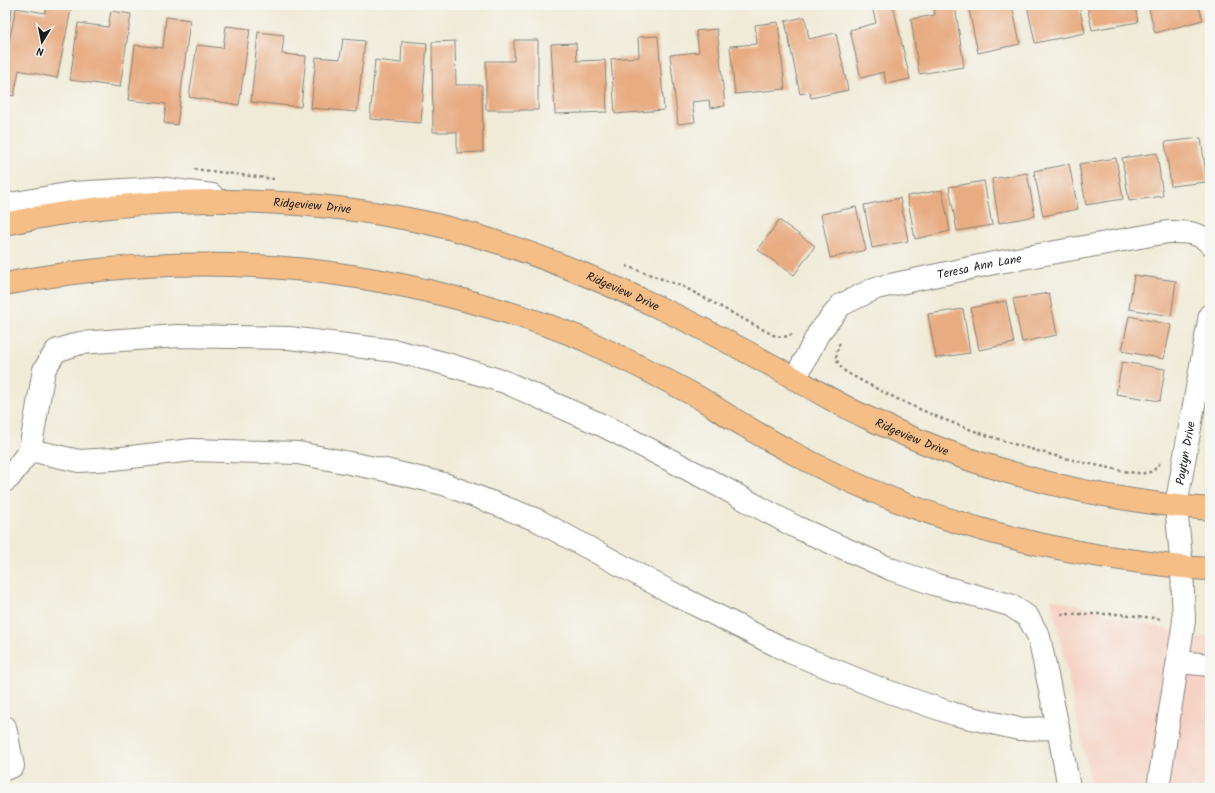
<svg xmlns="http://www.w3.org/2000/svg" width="1215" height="793" font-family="Kalam,sans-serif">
	<rect width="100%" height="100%" fill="#f6f6f2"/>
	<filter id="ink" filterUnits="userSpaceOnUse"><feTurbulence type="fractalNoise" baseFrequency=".025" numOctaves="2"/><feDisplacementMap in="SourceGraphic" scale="8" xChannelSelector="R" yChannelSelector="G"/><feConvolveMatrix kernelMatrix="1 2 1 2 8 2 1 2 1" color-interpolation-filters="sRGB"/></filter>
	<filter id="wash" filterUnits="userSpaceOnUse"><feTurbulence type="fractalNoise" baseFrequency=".012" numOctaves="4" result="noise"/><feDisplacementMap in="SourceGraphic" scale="16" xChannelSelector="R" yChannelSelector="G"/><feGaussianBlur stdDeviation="0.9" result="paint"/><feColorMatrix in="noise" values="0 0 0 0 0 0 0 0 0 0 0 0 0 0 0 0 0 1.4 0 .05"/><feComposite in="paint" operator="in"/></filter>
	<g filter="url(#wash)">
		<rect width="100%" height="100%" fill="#efebd7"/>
		<polygon fill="#f6d2c4" points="1051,598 1198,638 1210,636 1210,788 1092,788"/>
		<g id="blocks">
			<g fill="#e8ac82">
				<polygon points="5,5 13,5 6,41 5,40"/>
				<polygon points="47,5 72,5 57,78 19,70 14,96 5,94 5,61 16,8 45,13"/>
				<polygon points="877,5 893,5 910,79 886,84 884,72 861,78 850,30 876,23 872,6"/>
				<polygon points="934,5 955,5 964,67 919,74 911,19 935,15"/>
				<polygon points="968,5 1012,5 1020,44 978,53"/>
				<polygon points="1027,5 1079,5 1085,33 1035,43"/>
				<polygon points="1087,5 1135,5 1138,22 1092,30"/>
				<polygon points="1148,5 1198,5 1203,20 1155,33"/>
				<polygon points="111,11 131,14 120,87 70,80 78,23 108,27"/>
				<polygon points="166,17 190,20 177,125 164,123 166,104 128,100 135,45 163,48"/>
				<polygon points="805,17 809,39 836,33 848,90 811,98 810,92 800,94 785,21"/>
				<polygon points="778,22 785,89 735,94 730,46 757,44 755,25"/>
				<polygon points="226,26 250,29 239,105 189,97 197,45 223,48"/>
				<polygon points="717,29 725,106 710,108 709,100 692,102 695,122 678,124 670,55 699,52 696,31"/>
				<polygon points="258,32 284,35 282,54 306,56 301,107 251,102"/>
				<polygon points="658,36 664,110 615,114 611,59 639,57 638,37"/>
				<polygon points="343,39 365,41 357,112 311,108 316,57 340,59"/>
				<polygon points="514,40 538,40 538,110 486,110 486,61 514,61"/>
				<polygon points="402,41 427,43 421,123 370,119 375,60 401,63"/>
				<polygon points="455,41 456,85 482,85 483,152 457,153 457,132 433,132 432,42"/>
				<polygon points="576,43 577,61 605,60 607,112 555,114 551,44"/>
				<polygon points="1201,138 1207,182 1171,186 1165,142"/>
				<polygon points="1157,153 1163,196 1129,201 1122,158"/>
				<polygon points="1116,158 1123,199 1086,205 1079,164"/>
				<polygon points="1069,164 1078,209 1043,216 1034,171"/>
				<polygon points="1027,173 1035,216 999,223 992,179"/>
				<polygon points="984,181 992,225 957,231 949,187"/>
				<polygon points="942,190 950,231 915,239 907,196"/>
				<polygon points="900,198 908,241 872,248 864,205"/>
				<polygon points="856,207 866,250 830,258 821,214"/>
				<polygon points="779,220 815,246 794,275 758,250"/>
				<polygon points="1134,275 1176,281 1171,316 1129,309"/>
				<polygon points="1049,293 1057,335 1022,342 1013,299"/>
				<polygon points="1006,301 1014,343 979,350 971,308"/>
				<polygon points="963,309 970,353 936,358 928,314"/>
				<polygon points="1129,316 1171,325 1164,359 1122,351"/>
				<polygon points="1122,362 1165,369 1160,401 1116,394"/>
			</g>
		</g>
	</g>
	<g filter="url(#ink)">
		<use href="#blocks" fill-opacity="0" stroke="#86847a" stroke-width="1"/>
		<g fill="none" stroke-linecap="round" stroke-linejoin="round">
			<g stroke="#86847a" stroke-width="24">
				<g id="minor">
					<polyline points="5,205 72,193 158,188 212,195"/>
					<path id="s1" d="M795 379 818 334 841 305 876 288 994 263 1168 232C1183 232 1200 231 1210 244"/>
					<polyline points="30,450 79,461 113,459 192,450 298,453 385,470 444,484 537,520 676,595 790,652 881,689 954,714 1019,729 1058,728"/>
					<polyline points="5,481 9,478 30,450 44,370 56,351 80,343 177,336 289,338 396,351 447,364 505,382 604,426 703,477 796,527 893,570 937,585 1010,605 1028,617 1039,637 1058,728 1069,788"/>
					<polyline points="1178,662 1210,665"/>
					<polyline points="5,727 13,766 5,769"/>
					<path id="s2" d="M1158 788 1184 621 1182 568 1176 506 1210 315"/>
				</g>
			</g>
			<g stroke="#86847a" stroke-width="24">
				<g id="major">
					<path id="s3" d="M5 224C143 194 290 193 428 223 508 241 586 273 660 308 699 326 736 346 773 366 805 384 835 403 868 418 975 469 1092 500 1210 509"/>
					<path d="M5 284C36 278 68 273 99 270 221 257 346 268 464 300 505 311 546 323 585 340 623 358 661 377 698 397 715 407 730 418 747 427 761 436 776 444 791 452 895 508 1011 544 1128 560 1155 564 1182 568 1210 569"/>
				</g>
			</g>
			<g stroke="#86847a" stroke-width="2.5" stroke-dasharray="3 3" stroke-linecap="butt">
				<polyline points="194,169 274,179"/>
				<path d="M626 266 684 287 773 335C781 337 785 338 792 334"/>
				<path d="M840 343C834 356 835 363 846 372 926 418 1015 449 1105 467 1116 469 1139 476 1150 472 1154 471 1158 466 1161 462"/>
				<polyline points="1209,455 1210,467"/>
				<polyline points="1061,614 1120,614 1162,619"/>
			</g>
			<use href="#minor" stroke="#fff" stroke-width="22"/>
			<use href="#major" stroke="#f6be87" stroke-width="22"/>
		</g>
	</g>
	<g text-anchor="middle" stroke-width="3" stroke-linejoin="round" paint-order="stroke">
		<g font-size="12" fill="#1c1c1c" stroke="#f6f6f2">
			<text dy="4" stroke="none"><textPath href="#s3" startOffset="309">Ridgeview Drive</textPath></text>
			<text dy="4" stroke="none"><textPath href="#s1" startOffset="232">Teresa Ann Lane</textPath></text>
			<text dy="4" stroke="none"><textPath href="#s3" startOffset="633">Ridgeview Drive</textPath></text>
			<text dy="4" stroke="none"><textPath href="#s3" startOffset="957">Ridgeview Drive</textPath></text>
			<text dy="4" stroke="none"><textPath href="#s2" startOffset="338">Paytyn Drive</textPath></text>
		</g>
	</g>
	<rect width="1215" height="793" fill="none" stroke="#f6f6f2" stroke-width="20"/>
	<g transform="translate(42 42) rotate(190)" stroke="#f6f6f2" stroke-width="3" paint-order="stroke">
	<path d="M0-3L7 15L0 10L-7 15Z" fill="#1c1c1c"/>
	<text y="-6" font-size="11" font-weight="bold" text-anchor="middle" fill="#1c1c1c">N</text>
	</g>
</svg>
